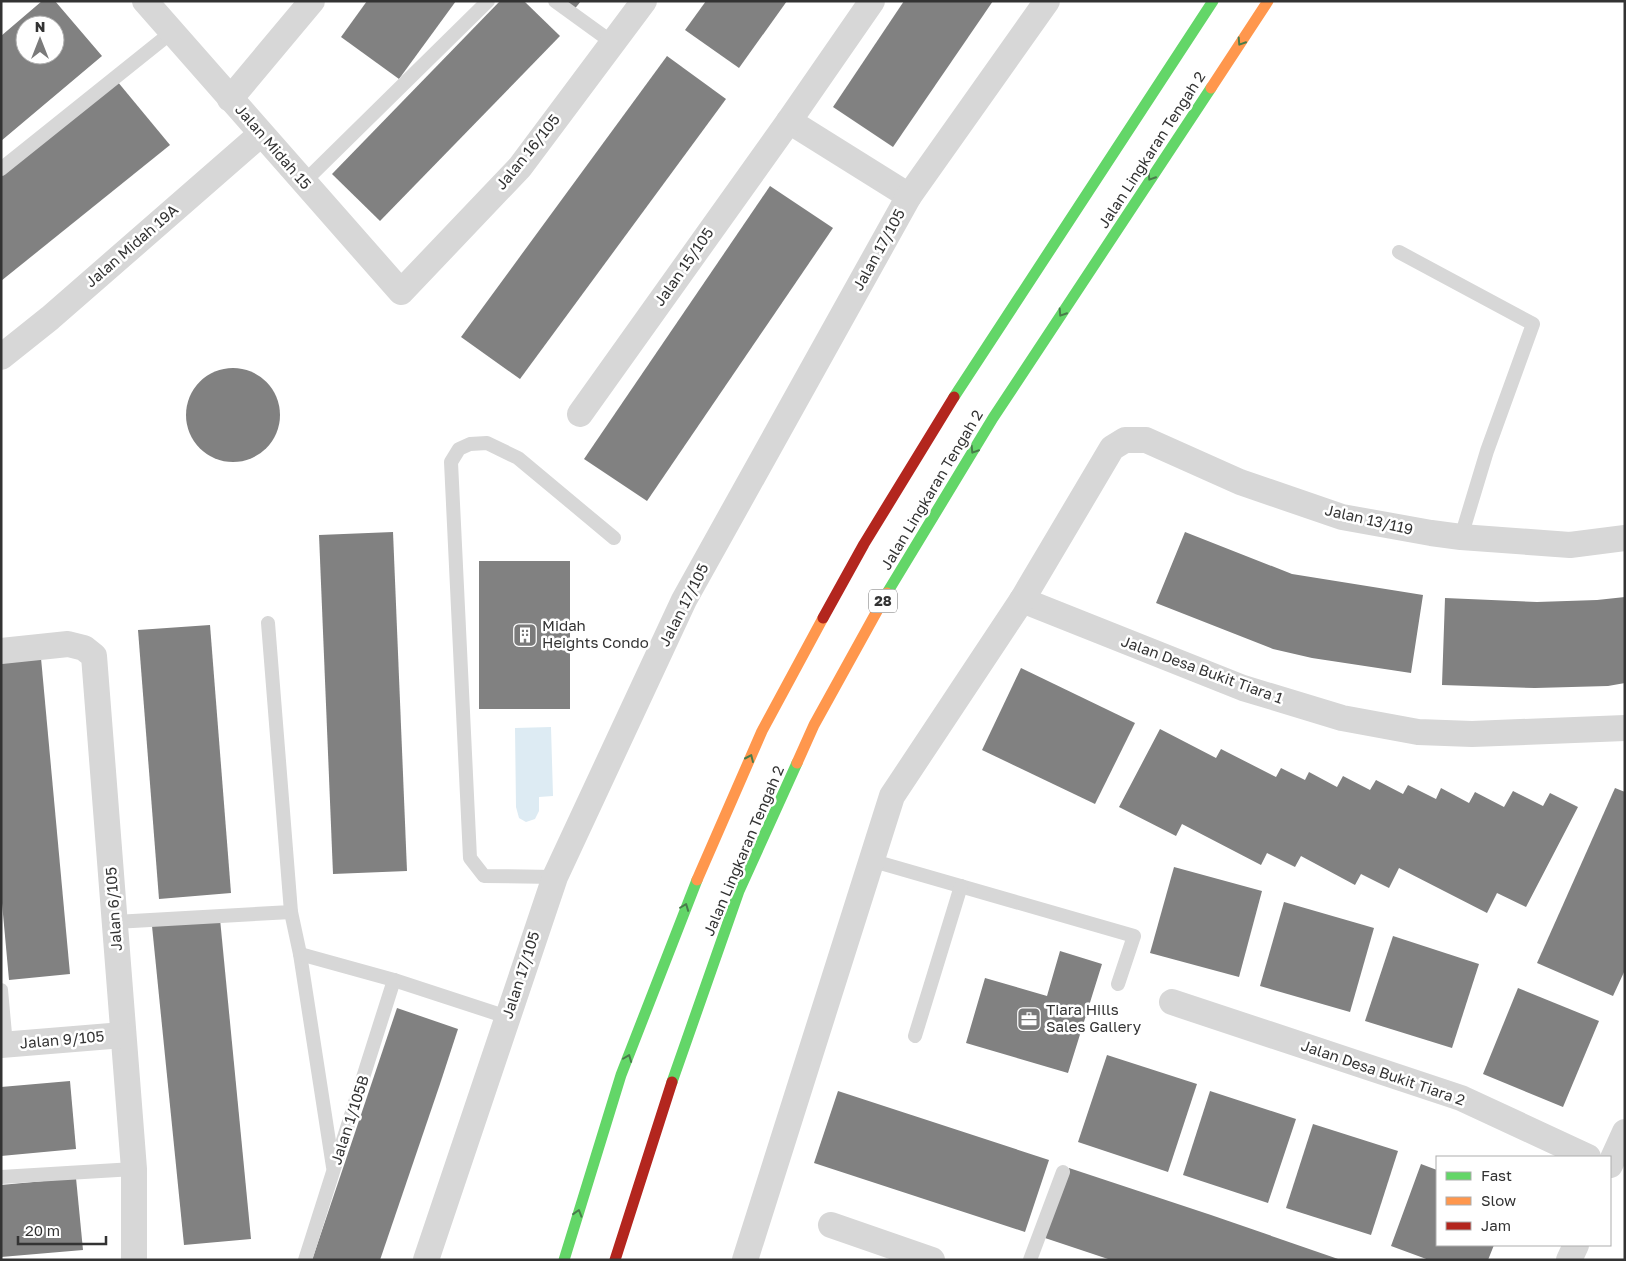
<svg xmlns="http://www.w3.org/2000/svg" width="1626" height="1261" font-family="'Golos Text',sans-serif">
	<rect width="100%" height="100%" fill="#fff"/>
	<polygon fill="#ddebf3" points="551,727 553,796 539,797 539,811 535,819 526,822 519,818 516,807 515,728"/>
	<g fill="#818181" fill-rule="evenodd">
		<path d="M42 1H55L102 56 1 141V36ZM25 25H55V55H25Z"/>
		<polygon points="367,1 456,1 399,79 341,37"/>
		<polygon points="500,1 524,1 560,36 380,221 332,174"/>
		<polygon points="560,1 581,1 573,11"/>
		<polygon points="706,1 787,1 739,68 685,30"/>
		<polygon points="904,1 993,1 893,147 833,107"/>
		<polygon points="667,56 726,99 520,379 461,337"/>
		<polygon points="117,81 170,145 1,281 1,175"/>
		<polygon points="770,186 833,228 647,501 584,459"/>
		<circle cx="233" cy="415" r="47"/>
		<polygon points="393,532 407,871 333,874 319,535"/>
		<polygon points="1185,532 1292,574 1423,595 1411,673 1312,658 1273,649 1156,603"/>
		<rect x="479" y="561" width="91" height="148"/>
		<polygon points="1625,597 1625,683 1608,686 1535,688 1442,685 1445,598 1537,602 1597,600"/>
		<polygon points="210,625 231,893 159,899 138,630"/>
		<polygon points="41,658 70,974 9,980 1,892 1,661"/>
		<polygon points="1021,668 1135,723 1095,804 982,750"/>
		<polygon points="1160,729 1216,758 1221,749 1276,777 1281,768 1305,780 1309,772 1337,787 1343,776 1370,790 1376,780 1403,794 1408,785 1436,799 1441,788 1469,803 1475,792 1504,807 1513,791 1543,806 1550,793 1578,807 1526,907 1497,893 1487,913 1399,868 1389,888 1361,874 1355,885 1301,856 1295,867 1267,853 1261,865 1182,824 1176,836 1119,807"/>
		<polygon points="1615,788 1625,792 1625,970 1613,996 1537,963"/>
		<polygon points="1174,867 1262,891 1239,977 1150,953"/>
		<polygon points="1284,902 1374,928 1350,1012 1260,986"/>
		<polygon points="220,919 251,1239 184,1245 152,926"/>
		<polygon points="1393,936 1479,964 1452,1048 1365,1021"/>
		<polygon points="1060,951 1102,964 1068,1073 966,1043 985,978 1047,996"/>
		<polygon points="1518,988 1599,1021 1563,1107 1483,1074"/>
		<polygon points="397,1008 458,1029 440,1084 380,1260 312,1260"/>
		<polygon points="1107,1055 1197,1084 1168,1172 1078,1142"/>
		<polygon points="70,1081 76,1149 1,1156 1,1087"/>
		<polygon points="838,1091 1049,1160 1025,1232 814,1163"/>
		<polygon points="1210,1091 1296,1119 1268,1203 1183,1175"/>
		<polygon points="1313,1124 1398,1151 1371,1235 1286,1208"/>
		<polygon points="1421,1164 1437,1170 1437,1245 1494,1245 1488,1260 1429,1260 1391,1246"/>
		<polygon points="1069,1168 1211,1215 1341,1260 1111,1260 1045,1238"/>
		<polygon points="76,1178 83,1250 1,1257 1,1185"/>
	</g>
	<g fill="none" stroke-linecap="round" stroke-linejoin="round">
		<g stroke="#d7d7d7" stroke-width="14">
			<polyline points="555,1 613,43"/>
			<polyline points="1,169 172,32"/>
			<polyline points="304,182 488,1"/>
			<polyline points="1399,252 1533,324 1487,451 1461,537"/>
			<polyline points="870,860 1134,936 1118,984"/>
			<polyline points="555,877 484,876 470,858 451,462 459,449 470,444 487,443 518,458 614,538"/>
			<polyline points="291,912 300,954 333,1167"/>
			<polyline points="115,922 291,912 268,623"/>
			<polyline points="300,954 394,980 507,1017"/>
			<polyline points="1,990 6,1045"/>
			<polyline points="915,1036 961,886"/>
			<polyline points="1,1177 134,1169"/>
			<polyline points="305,1260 394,980"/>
			<polyline points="1030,1260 1063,1172"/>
		</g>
		<g stroke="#d7d7d7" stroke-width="26">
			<polyline points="145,1 401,292 520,167 644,1"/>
			<polyline points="230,99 312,1"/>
			<polyline points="789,121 909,196"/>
			<polyline points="1,357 50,318 261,134"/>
			<polyline points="580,414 789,121 872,1"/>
			<polyline points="1022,600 1243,688 1342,718 1418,732 1472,734 1625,728"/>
			<polyline points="1,651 68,644 84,648 94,656 134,1169 134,1260"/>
			<polyline points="1172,1002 1461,1098 1588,1157"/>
			<polyline points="1,1045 123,1035"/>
			<polyline points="1610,1165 1625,1132"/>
			<polyline points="831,1225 932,1260"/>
			<polyline points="426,1260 555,877 684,600 909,196 1047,1"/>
			<polyline points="745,1260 892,796 1022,600 1112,448 1125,440 1146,440 1240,482 1342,517 1431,533 1461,537 1570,545 1625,538"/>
			<polyline points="1569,1260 1576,1245"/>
		</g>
		<g stroke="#63d668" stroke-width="11">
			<polyline points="954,397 1213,1"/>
			<polyline points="887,593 993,418 1211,88"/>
			<polyline points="672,1082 739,891 797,763"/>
			<polyline points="564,1260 621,1075 697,880"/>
		</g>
		<g stroke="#ff974d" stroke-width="11">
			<polyline points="1211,88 1268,1"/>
			<polyline points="797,763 814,725 887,593"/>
			<polyline points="697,880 762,731 823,618"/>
		</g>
		<g stroke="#b3261e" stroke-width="11">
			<polyline points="823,618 864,544 954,397"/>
			<polyline points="615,1260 672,1082"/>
		</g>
	</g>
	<defs><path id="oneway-chevron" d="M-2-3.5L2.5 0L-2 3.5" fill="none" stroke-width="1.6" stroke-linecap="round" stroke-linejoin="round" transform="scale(1.25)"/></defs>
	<g stroke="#497c4b">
		<use href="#oneway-chevron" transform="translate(1241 42) rotate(123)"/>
		<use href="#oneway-chevron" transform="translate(1151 177) rotate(123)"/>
		<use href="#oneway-chevron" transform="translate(1062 313) rotate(123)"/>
		<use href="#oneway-chevron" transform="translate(974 450) rotate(122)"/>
		<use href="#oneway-chevron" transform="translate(750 758) rotate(-66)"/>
		<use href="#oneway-chevron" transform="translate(685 907) rotate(-69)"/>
		<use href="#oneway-chevron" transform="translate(628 1058) rotate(-69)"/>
		<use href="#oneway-chevron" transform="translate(578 1213) rotate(-73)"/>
	</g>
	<defs>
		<g id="building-square" transform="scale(1.25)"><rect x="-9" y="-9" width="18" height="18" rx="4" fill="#7a7a7a" stroke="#fff"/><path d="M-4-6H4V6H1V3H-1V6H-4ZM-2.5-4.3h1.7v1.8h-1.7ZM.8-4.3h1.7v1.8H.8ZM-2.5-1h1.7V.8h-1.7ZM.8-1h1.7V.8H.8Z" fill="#fff"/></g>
		<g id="office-square" transform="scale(1.25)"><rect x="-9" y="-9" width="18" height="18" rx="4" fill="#7a7a7a" stroke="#fff"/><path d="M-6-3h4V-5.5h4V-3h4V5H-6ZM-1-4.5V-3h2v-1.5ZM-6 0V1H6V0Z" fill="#fff"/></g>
	</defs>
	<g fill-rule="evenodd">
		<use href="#building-square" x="525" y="635"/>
		<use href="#office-square" x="1029" y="1019"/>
	</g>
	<g text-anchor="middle" stroke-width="5" stroke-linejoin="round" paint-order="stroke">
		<rect fill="#fff" stroke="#707070" stroke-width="1" x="869" y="589.5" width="28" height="23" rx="4"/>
		<g font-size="14" font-weight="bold" fill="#333">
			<text x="883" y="606">28</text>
		</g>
		<g font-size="15" fill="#333" stroke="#fff">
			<text transform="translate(273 147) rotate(49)" y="5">Jalan Midah 15</text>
			<text transform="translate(1152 150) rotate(-57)" y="5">Jalan Lingkaran Tengah 2</text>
			<text transform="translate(528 152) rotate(-51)" y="5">Jalan 16/105</text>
			<text transform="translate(132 246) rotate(-41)" y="5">Jalan Midah 19A</text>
			<text transform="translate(879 250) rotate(-61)" y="5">Jalan 17/105</text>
			<text transform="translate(684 267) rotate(-55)" y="5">Jalan 15/105</text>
			<text transform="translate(932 490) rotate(-59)" y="5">Jalan Lingkaran Tengah 2</text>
			<text transform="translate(1369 520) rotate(13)" y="5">Jalan 13/119</text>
			<text transform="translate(684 605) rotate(-63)" y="5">Jalan 17/105</text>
			<text transform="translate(1202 670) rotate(20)" y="5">Jalan Desa Bukit Tiara 1</text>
			<text transform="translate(744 851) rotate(-67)" y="5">Jalan Lingkaran Tengah 2</text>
			<text transform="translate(114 909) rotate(-94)" y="5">Jalan 6/105</text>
			<text transform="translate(521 975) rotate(-72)" y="5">Jalan 17/105</text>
			<text transform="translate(62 1040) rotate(-5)" y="5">Jalan 9/105</text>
			<text transform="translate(1383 1073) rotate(19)" y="5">Jalan Desa Bukit Tiara 2</text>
			<text transform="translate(350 1120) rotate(-72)" y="5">Jalan 1/105B</text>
		</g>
		<g font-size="15" fill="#333" stroke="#fff" text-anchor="start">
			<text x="542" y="631">Midah<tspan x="542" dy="17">Heights Condo</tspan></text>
			<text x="1046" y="1015">Tiara Hills<tspan x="1046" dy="17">Sales Gallery</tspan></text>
		</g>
	</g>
	<rect width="1626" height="1261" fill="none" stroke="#333333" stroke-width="5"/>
	<rect x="1436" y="1156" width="175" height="90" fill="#ffffff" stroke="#adadad"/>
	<rect x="1446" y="1172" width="25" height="8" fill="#63d668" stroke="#adadad"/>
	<text x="1481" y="1181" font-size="15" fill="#333333">Fast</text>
	<rect x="1446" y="1197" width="25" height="8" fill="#ff974d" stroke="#adadad"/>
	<text x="1481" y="1206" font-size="15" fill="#333333">Slow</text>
	<rect x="1446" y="1222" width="25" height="8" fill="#b3261e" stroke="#adadad"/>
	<text x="1481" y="1231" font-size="15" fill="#333333">Jam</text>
	<g transform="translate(40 40)"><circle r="24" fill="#ffffff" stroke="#adadad"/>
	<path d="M0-4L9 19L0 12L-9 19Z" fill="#7a7a7a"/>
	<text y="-8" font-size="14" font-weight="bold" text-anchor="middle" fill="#333333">N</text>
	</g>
	<path d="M18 1236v8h88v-8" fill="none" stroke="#333333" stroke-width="2.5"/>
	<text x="25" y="1236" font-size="15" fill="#333333" stroke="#ffffff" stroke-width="4" paint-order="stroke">20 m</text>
</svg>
